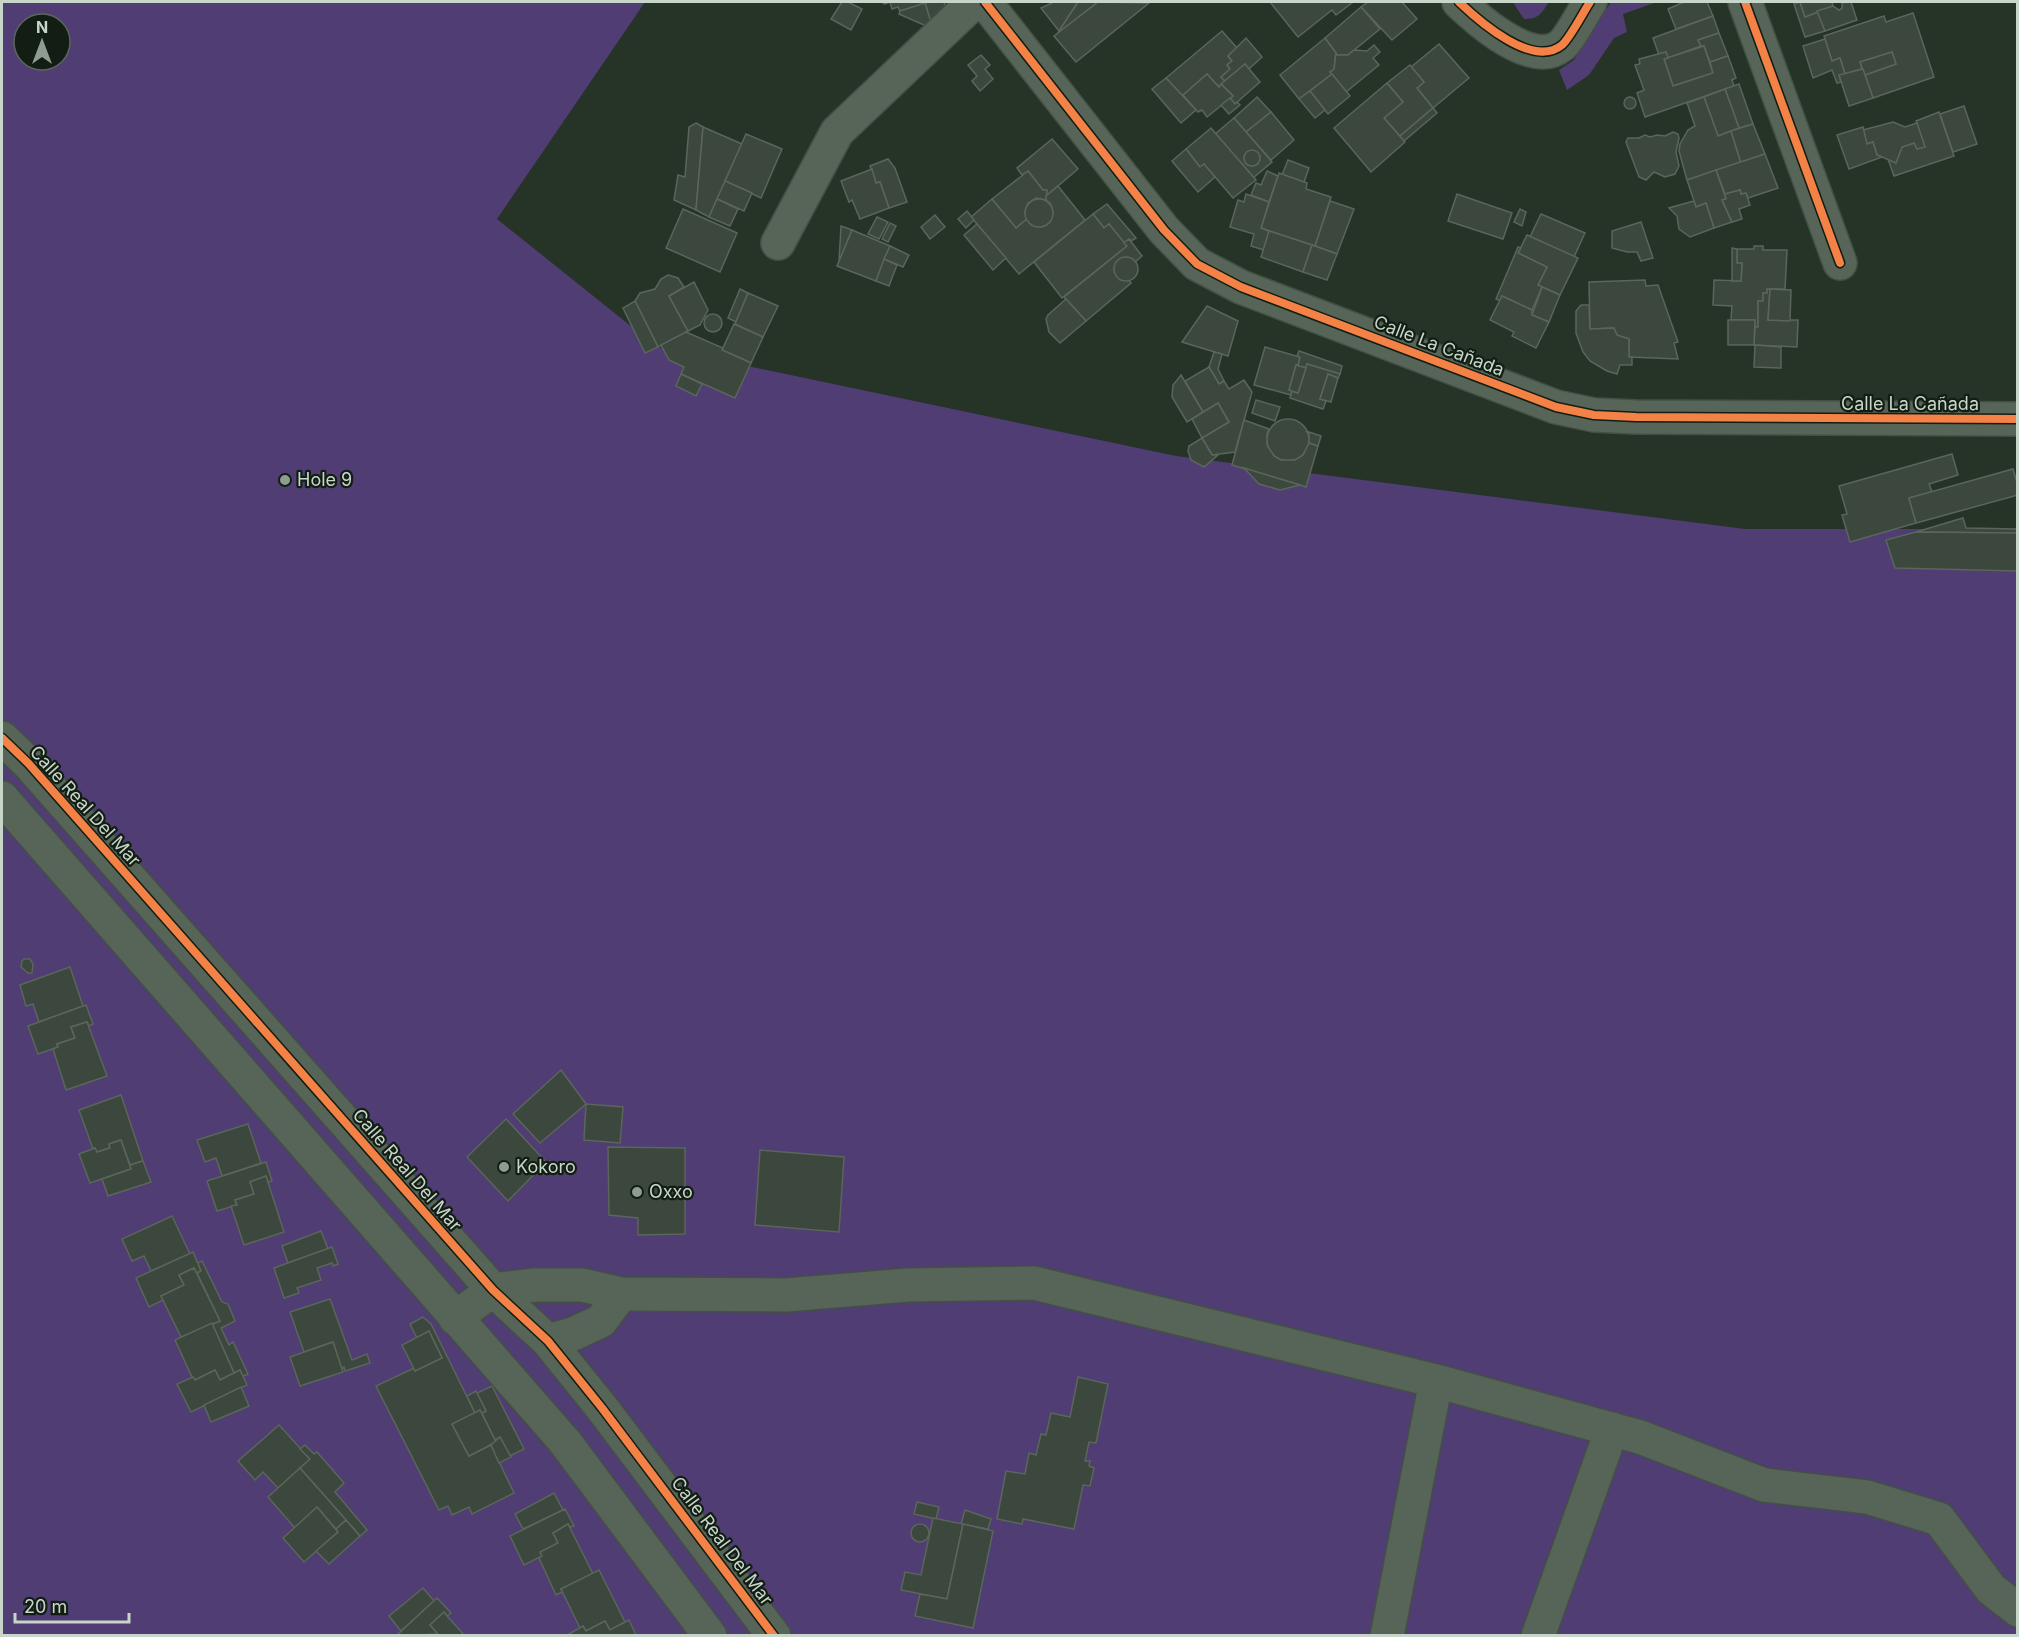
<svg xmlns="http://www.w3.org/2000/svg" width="2019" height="1637" font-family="Inter,sans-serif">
	<rect width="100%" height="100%" fill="#263327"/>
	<g fill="#503d74" fill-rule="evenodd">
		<path d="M2 2H645L497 219 657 347 1176 456 1745 529H2017V1635L2 1636ZM24 24H60V60H24Z"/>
		<path d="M1515 2H1549C1541 14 1539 19 1524 19L1514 4Z"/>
		<polygon points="1611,2 1657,2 1623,14 1627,32 1614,38 1589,75 1567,90 1559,70 1574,60"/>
	</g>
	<g fill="#3c473d" stroke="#5a665b" stroke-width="1.5" fill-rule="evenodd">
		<polygon points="842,2 848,2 862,9 851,30 831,19"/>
		<polygon points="881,2 930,2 900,11 898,7 892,9 890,2 885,4"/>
		<polygon points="930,2 944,2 951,21 933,29 925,3"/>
		<polygon points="1054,2 1078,2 1059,31 1041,8"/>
		<polygon points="1078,2 1098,2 1058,33 1059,31"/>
		<polygon points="1098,2 1149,3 1076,62 1054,36"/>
		<polygon points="1270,2 1353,2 1336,15 1332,10 1298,37"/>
		<polygon points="1368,2 1402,2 1417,19 1392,40 1361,7"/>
		<polygon points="1684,2 1707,2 1713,16 1676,29 1668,9"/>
		<polygon points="1800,2 1805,17 1818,12 1825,31 1805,37 1794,4"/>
		<polygon points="1800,2 1832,2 1833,6 1805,17"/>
		<polygon points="1851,2 1857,20 1825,31 1817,11 1833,6 1839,10 1842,8 1842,3"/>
		<polygon points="925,3 933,29 899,14 900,11"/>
		<polygon points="1361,7 1380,29 1348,55 1337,55 1325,38"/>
		<polygon points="1913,13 1934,77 1873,98 1865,75 1896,64 1892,52 1860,62 1862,69 1845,74 1840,58 1832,61 1824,36 1884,16 1886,22"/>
		<polygon points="1713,16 1719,33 1698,40 1701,46 1668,58 1666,52 1659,55 1653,38"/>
		<polygon points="1222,31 1237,48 1228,56 1232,61 1227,65 1230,69 1221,77 1225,81 1219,87 1207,74 1182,96 1166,78"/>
		<polygon points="1719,33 1728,56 1710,62 1704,46 1701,46 1698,40"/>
		<polygon points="1246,38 1262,57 1249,69 1245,64 1225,81 1221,77 1230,69 1227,65 1232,61 1228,56"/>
		<polygon points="1325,38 1336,53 1334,69 1330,72 1332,74 1299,99 1280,75"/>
		<polygon points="1825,39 1832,61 1840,58 1845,74 1839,75 1841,82 1837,83 1832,70 1813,78 1803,46"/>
		<polygon points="1439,44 1469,78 1433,108 1417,88 1424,82 1411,67"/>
		<polygon points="1374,45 1380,52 1373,58 1379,65 1346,92 1330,72 1334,69 1336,53 1337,55 1348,55 1354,50 1367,51"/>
		<polygon points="1704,46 1713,73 1673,86 1664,59"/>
		<polygon points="1666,52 1668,58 1664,59 1673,86 1713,73 1710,62 1728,56 1736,78 1732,80 1734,86 1645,117 1637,93 1644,90 1635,65 1640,64 1639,59"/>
		<polygon points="1892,52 1896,64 1865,75 1860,62"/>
		<polygon points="981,55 990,65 985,69 993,79 980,91 972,81 977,76 968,65"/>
		<polygon points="1245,64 1260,82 1235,104 1230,98 1233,96 1221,84"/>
		<polygon points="1410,65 1424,82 1417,88 1433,108 1400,136 1384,118 1403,102 1387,83"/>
		<polygon points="1863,69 1873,98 1849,106 1839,75"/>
		<polygon points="1207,74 1219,87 1221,84 1233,96 1207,117 1202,110 1198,112 1196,110 1183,95"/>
		<polygon points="1332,74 1350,96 1328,114 1310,91"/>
		<polygon points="1166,78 1196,110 1181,123 1152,89"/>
		<polygon points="1387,83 1403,102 1384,118 1405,142 1371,172 1334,128"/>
		<polygon points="1739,84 1753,124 1739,128 1725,89"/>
		<polygon points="1725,89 1739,128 1718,136 1704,97"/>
		<polygon points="1310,91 1325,110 1315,118 1299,99"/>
		<polygon points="1257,97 1271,112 1246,132 1234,118"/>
		<polygon points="1704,97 1718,136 1731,131 1741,163 1687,180 1679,151 1680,144 1688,130 1695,126 1687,103"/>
		<circle cx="1630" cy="103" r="6"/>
		<polygon points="1230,98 1235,104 1237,102 1240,105 1229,114 1221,105"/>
		<polygon points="1964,106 1977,144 1953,152 1940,114"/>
		<polygon points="1433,108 1437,113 1404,141 1400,136"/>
		<polygon points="1271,112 1294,140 1271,160 1246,132"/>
		<polygon points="1939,112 1954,156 1894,176 1888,159 1896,163 1902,147 1914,143 1917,149 1925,147 1916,121"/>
		<path d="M1234 118 1272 162 1253 178 1215 134ZM1253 151 1258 153 1260 159 1258 164 1251 166 1246 164 1244 159 1246 153Z"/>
		<polygon points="1893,122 1905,127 1917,123 1925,147 1917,149 1914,143 1902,147 1896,163 1877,155 1873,142 1867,144 1863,130"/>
		<polygon points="696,123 703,127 696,210 674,200 678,175 685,177 689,127"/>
		<polygon points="1753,124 1765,154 1741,163 1731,131"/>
		<polygon points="703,127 742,144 709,217 696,210"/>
		<polygon points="1863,127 1867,144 1873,142 1877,155 1882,157 1849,169 1837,135"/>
		<polygon points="1211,128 1256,180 1233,198 1204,164 1200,167 1186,149"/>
		<polygon points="1673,132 1678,134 1679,138 1676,152 1679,166 1675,174 1665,177 1654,172 1646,180 1639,177 1626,142 1628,138 1639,138 1645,135 1650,137 1657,135 1665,136"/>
		<polygon points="746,134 782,149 761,198 725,181"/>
		<polygon points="1052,139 1078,169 1046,196 1047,190 1043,190 1028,171 1022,175 1017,168"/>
		<polygon points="1186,149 1200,167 1204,164 1215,177 1198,192 1172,161"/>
		<circle cx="1252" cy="158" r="8"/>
		<polygon points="1765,154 1778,188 1748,198 1746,193 1741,194 1740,190 1725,194 1716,170"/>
		<polygon points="888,159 895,168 907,202 889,208 880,182 876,183 870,166"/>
		<polygon points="1288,160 1309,168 1304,182 1282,175"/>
		<polygon points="872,169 876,183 880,182 889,208 860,219 852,200 849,202 841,181"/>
		<polygon points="1716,170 1726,199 1722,200 1732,222 1714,228 1706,203 1696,207 1687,180"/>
		<polygon points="1028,171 1043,190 1047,190 1046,200 1036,198 1028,203 1025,212 1027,219 1016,228 992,199"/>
		<polygon points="1267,171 1278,176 1269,202 1251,195 1256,183 1261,185"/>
		<polygon points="1279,173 1307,183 1306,189 1331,197 1315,246 1261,228"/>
		<polygon points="725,181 752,193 744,211 717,199"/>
		<polygon points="1058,186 1085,220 1019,274 971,217 992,199 1016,228 1027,219 1032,225 1042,227 1050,222 1053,212 1050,203 1046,200 1046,196"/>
		<polygon points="1740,190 1741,194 1746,193 1750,205 1739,209 1742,219 1732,222 1722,200 1726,199 1725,194"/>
		<polygon points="1246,194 1269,202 1261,228 1269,231 1264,250 1251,246 1254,234 1230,227 1238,200 1244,202"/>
		<polygon points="1457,194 1512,213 1503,239 1448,221"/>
		<circle cx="1039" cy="213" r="14"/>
		<polygon points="717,199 738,209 730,226 709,217"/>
		<polygon points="1330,201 1354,209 1337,254 1315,246"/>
		<polygon points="1694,201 1696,207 1706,203 1714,228 1690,237 1679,229 1677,216 1669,208"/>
		<polygon points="1107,204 1136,238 1131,241 1129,239 1124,243 1109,224 1104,228 1093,214"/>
		<polygon points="683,209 737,233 720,272 666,248"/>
		<polygon points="1520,209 1526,212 1522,226 1514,222"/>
		<polygon points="967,211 974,220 966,228 958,219"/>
		<polygon points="1093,214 1104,228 1109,224 1127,246 1062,298 1034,262"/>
		<polygon points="1541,214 1585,233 1574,257 1530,237"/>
		<polygon points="935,215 945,227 930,239 921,227"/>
		<polygon points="877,217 888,222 879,239 868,234"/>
		<polygon points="1641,222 1653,258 1641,261 1637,252 1627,252 1612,248 1612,231"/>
		<polygon points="890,223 896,226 888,242 882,239"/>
		<polygon points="977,224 1006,258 993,270 964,235"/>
		<polygon points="841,226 852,230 839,262"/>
		<polygon points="852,230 890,246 876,281 837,266"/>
		<polygon points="1269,231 1312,245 1303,272 1261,257"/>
		<polygon points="1527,235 1578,258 1560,295 1538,285 1547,267 1518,253"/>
		<polygon points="1129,239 1142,256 1135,262 1128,258 1120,259 1116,262 1114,269 1120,280 1129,280 1131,283 1086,321 1064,297 1127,246 1124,243"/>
		<polygon points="1312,245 1337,254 1327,280 1303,272"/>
		<polygon points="890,246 909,255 903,267 884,259"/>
		<polygon points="1754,246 1763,246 1763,250 1787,250 1785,289 1767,289 1767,293 1763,293 1763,301 1758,301 1758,327 1755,327 1755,320 1731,320 1732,306 1713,305 1714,280 1741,281 1742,263 1737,263 1737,249 1754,249"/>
		<polygon points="1518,247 1521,248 1518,253 1547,267 1538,285 1542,287 1532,310 1502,296 1501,301 1496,299"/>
		<polygon points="1732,248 1737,249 1737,263 1742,263 1741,281 1732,281"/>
		<circle cx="1126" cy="269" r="12"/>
		<polygon points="884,259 897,265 889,286 876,281"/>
		<polygon points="668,275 678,278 684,287 669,296 688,331 658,347 635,301 640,293 655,289 661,279"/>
		<polygon points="1645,280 1646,286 1658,285 1678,342 1674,343 1678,359 1629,357 1629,339 1617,335 1614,328 1590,329 1589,282"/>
		<polygon points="694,282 708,310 700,325 688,331 669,296"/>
		<polygon points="1542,287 1560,295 1549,322 1532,315"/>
		<polygon points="740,289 748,293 736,322 728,318"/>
		<polygon points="1767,289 1770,289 1768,320 1798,320 1797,347 1754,345 1755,327 1758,327 1758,301 1763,301 1763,293 1767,293"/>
		<polygon points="1770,289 1791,290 1790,321 1768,320"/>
		<polygon points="748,293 778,306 763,337 735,324"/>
		<polygon points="1502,296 1532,310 1532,315 1549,322 1536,348 1512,336 1514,332 1490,320"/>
		<polygon points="1066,299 1086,321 1060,343 1049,332 1046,319 1048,315"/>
		<polygon points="635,301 658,347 645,353 623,308"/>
		<polygon points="1581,305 1589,305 1590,329 1614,328 1617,335 1629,339 1629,357 1632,357 1632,365 1620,365 1617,374 1607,371 1590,361 1583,352 1576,333 1576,311"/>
		<polygon points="1207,306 1238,321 1228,356 1182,342"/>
		<circle cx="713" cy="323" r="9"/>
		<polygon points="1728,320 1755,320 1754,345 1728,345"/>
		<polygon points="734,324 763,337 751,363 722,350"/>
		<polygon points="686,332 723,348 722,350 751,363 735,398 681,374 684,367 669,360 661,345"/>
		<polygon points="1755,345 1781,347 1781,368 1754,367"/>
		<polygon points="1265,347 1300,357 1298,366 1296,365 1289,390 1292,391 1291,395 1254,385"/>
		<polygon points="1299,351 1342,366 1340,374 1307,364 1306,368 1298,366 1300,357 1297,356"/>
		<polygon points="1214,352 1222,354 1218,369 1224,381 1219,384 1209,367"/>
		<polygon points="1307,364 1340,374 1338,378 1328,374 1320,399 1326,401 1323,409 1290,398 1292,391 1298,393"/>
		<polygon points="1296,365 1306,368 1298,393 1289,390"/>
		<polygon points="1209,367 1219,384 1224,381 1229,389 1244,380 1252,392 1235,452 1212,455 1202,438 1229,422 1218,403 1203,412 1185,381"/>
		<polygon points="681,374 702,384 696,396 676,386"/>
		<polygon points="1328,374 1338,378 1331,402 1320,399"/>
		<polygon points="1181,375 1203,412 1187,422 1172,397 1173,385"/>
		<polygon points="1256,400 1280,407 1275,421 1252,413"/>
		<polygon points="1218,403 1229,422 1202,438 1192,419"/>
		<circle cx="1288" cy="440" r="21"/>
		<polygon points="1244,420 1269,429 1267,434 1267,445 1274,456 1281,460 1295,460 1303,455 1309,443 1318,446 1306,487 1232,465"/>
		<polygon points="1306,431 1321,436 1318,446 1309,443 1309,434"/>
		<polygon points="1202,438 1212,455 1218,455 1204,467 1191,460 1188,451 1189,446"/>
		<polygon points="1952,454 1958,475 1929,484 1932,492 1909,498 1916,523 1850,542 1842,515 1847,514 1839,486"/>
		<polygon points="1244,468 1300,485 1280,490 1259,484"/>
		<polygon points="2013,469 2018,486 2018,495 1916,523 1909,498"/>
		<polygon points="1963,518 1966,528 2018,529 2018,533 1916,532"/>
		<polygon points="1916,532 2018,533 2018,571 1895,568 1886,540"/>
		<polygon points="24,959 30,959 33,964 32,973 28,973 21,967 22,961"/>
		<polygon points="70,967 83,1006 39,1022 33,1004 26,1006 20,985"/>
		<polygon points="86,1005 93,1024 89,1026 87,1022 71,1027 75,1038 57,1044 58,1047 38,1054 28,1026"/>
		<polygon points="87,1022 107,1076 66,1090 53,1049 58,1047 57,1044 75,1038 71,1027"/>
		<polygon points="561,1070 586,1104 540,1143 513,1114"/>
		<polygon points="121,1095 143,1161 130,1165 121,1140 109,1144 110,1148 97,1152 95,1148 93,1149 79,1110"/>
		<polygon points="586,1104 623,1107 620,1143 584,1140"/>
		<polygon points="506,1119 546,1162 508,1201 467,1157"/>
		<polygon points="248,1124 261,1163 222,1176 216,1158 205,1162 197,1140"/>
		<polygon points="121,1140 131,1169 90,1183 79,1154 95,1148 97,1152 110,1148 109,1144"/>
		<polygon points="608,1147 685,1148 685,1234 638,1235 638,1218 609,1215"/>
		<polygon points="760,1150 844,1157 839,1232 755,1225"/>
		<polygon points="143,1161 151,1182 108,1196 102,1179 131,1169 130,1165"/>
		<polygon points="266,1162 272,1181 268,1182 266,1176 250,1182 254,1194 235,1200 237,1205 217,1211 207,1181"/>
		<polygon points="266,1176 284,1232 244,1245 231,1206 237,1205 235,1200 254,1194 250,1182"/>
		<polygon points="172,1216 190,1254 151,1271 144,1256 132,1261 122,1239"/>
		<polygon points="321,1231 328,1249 288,1263 282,1246"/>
		<polygon points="332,1247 338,1264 333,1266 332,1263 317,1268 321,1280 297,1288 299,1293 284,1298 274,1268"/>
		<polygon points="193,1252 201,1271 197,1273 194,1268 179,1275 184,1285 161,1296 163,1300 149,1307 136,1278"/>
		<polygon points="202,1261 222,1302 228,1304 235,1321 221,1328 229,1345 233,1342 248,1374 243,1376 240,1370 234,1373 212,1324 220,1321 197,1273 201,1271 198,1263"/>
		<polygon points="194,1268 220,1321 181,1337 161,1296 184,1285 179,1275"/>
		<polygon points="330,1299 352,1360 367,1354 370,1363 345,1371 344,1367 341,1369 333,1342 304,1352 290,1312"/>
		<polygon points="423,1317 431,1324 475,1413 452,1424 469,1456 491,1445 514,1493 472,1514 469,1507 452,1515 448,1506 439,1510 376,1386 414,1368 415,1371 442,1358 429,1331 417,1338 410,1324"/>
		<polygon points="212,1323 234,1373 220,1380 215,1370 195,1380 192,1377 175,1340"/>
		<polygon points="429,1331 442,1358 415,1371 402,1345"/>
		<polygon points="333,1342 343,1372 300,1386 290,1357"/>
		<polygon points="215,1370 220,1380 240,1370 247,1385 191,1412 177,1384 193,1377 195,1380"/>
		<polygon points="1078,1377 1108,1384 1096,1443 1089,1442 1085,1461 1090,1461 1089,1466 1094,1468 1090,1486 1083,1485 1074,1529 1023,1519 1022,1524 997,1519 1006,1471 1025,1474 1029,1453 1036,1455 1041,1434 1046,1435 1051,1413 1070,1417"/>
		<polygon points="492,1386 524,1449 510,1456 500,1437 495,1440 482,1413 486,1411 477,1393"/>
		<polygon points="241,1387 249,1406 211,1422 204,1405"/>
		<polygon points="476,1391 486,1411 482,1413 480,1410 475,1413 467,1396"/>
		<polygon points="480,1410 496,1442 469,1456 452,1424"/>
		<polygon points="279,1425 310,1459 278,1488 263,1472 255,1480 238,1461"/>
		<polygon points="500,1437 511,1457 499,1463 491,1445"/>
		<polygon points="305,1445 314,1454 317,1452 344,1483 335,1492 367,1530 360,1536 300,1468 310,1459 300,1449"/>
		<polygon points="300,1468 346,1520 336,1529 317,1507 295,1528 268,1497"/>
		<polygon points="554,1493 563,1510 523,1529 515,1514"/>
		<polygon points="917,1502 939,1507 936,1519 914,1514"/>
		<polygon points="317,1507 338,1532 304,1562 283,1538"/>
		<polygon points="565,1509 574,1526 570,1527 568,1524 553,1533 558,1543 540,1552 542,1556 524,1565 510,1536"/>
		<polygon points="965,1510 991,1519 988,1529 961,1524"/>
		<polygon points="933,1518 963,1524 947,1599 901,1590 905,1572 921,1575"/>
		<polygon points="346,1520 360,1536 329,1564 316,1551 338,1532 336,1529"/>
		<polygon points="568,1524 593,1574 561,1589 562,1592 556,1595 539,1558 542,1556 540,1552 558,1543 553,1533"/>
		<polygon points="963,1524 993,1531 973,1628 915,1616 920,1594 947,1599"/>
		<circle cx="920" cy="1533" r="9"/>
		<polygon points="599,1570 625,1622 610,1630 605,1621 586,1631 583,1626 580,1628 561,1589"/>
		<polygon points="423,1588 434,1601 401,1631 389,1616"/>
		<polygon points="437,1598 451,1613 447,1616 444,1612 430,1625 438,1634 396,1636"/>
		<polygon points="444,1612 447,1616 465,1636 437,1636 438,1634 430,1625"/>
		<polygon points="629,1620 636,1635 635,1636 567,1635 583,1626 586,1631 605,1621 610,1630"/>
	</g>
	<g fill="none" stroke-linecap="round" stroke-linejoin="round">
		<g stroke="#445045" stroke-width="36">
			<g id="minor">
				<polyline points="985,2 1164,230 1197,264 1241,287 1556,407 1594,415 1636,417 2018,419"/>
				<path d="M1459 2C1479 21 1533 69 1562 45 1570 38 1584 11 1590 2"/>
				<polyline points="1745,2 1840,263"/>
				<polyline points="778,243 837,132 974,2"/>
				<polyline points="2,738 29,764 493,1290 548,1341 602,1408 774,1636"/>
				<polyline points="2,798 565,1442 710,1636"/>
				<polyline points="455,1318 493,1290 535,1285 582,1285 621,1294 786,1295 908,1285 1034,1283 1436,1381 1640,1437 1764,1485 1867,1497 1939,1519 1991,1589 2018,1610"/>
				<polyline points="548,1341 573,1334 601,1321 621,1294"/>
				<polyline points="1387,1636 1436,1381"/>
				<polyline points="1538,1636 1612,1429"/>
			</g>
		</g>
		<use href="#minor" stroke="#566557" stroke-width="33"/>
		<g stroke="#121d13" stroke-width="11">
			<g id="cycleway">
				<polyline points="985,2 1164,230 1197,264 1241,287 1556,407 1594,415 1636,417 2018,419"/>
				<path d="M1459 2C1479 21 1533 69 1562 45 1570 38 1584 11 1590 2"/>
				<polyline points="1745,2 1840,263"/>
				<polyline points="2,738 29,764 493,1290 548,1341 602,1408 774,1636"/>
			</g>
		</g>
		<use href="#cycleway" stroke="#f48246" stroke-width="8"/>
	</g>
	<g fill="#8f9d90" stroke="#121d13" stroke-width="2">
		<circle cx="285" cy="480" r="6"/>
		<circle cx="504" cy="1167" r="6"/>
		<circle cx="637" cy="1192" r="6"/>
	</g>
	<g text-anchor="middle" stroke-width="4.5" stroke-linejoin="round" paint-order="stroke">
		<g font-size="18" fill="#c7d6c8" stroke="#121d13">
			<text transform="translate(1439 346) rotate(21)" y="6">Calle La Cañada</text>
			<text x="1910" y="410">Calle La Cañada</text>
			<text transform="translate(85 806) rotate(48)" y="6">Calle Real Del Mar</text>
			<text transform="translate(407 1170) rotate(49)" y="6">Calle Real Del Mar</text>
			<text transform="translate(722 1541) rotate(53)" y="6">Calle Real Del Mar</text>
		</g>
		<g font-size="18" fill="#c7d6c8" stroke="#121d13" text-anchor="start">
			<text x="297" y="486">Hole 9</text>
			<text x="516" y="1173">Kokoro</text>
			<text x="649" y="1198">Oxxo</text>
		</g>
	</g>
	<rect width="2019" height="1637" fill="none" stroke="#c7d6c8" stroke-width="6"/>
	<g transform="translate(42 42)"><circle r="28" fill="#121d13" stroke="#5a675b" stroke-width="1.5"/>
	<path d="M0-4.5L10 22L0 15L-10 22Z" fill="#8f9d90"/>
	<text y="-9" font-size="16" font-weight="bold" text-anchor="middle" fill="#c7d6c8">N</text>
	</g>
	<path d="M15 1613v9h114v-9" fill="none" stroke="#c7d6c8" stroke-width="3"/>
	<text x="24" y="1613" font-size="18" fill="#c7d6c8" stroke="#121d13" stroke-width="4.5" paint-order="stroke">20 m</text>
</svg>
